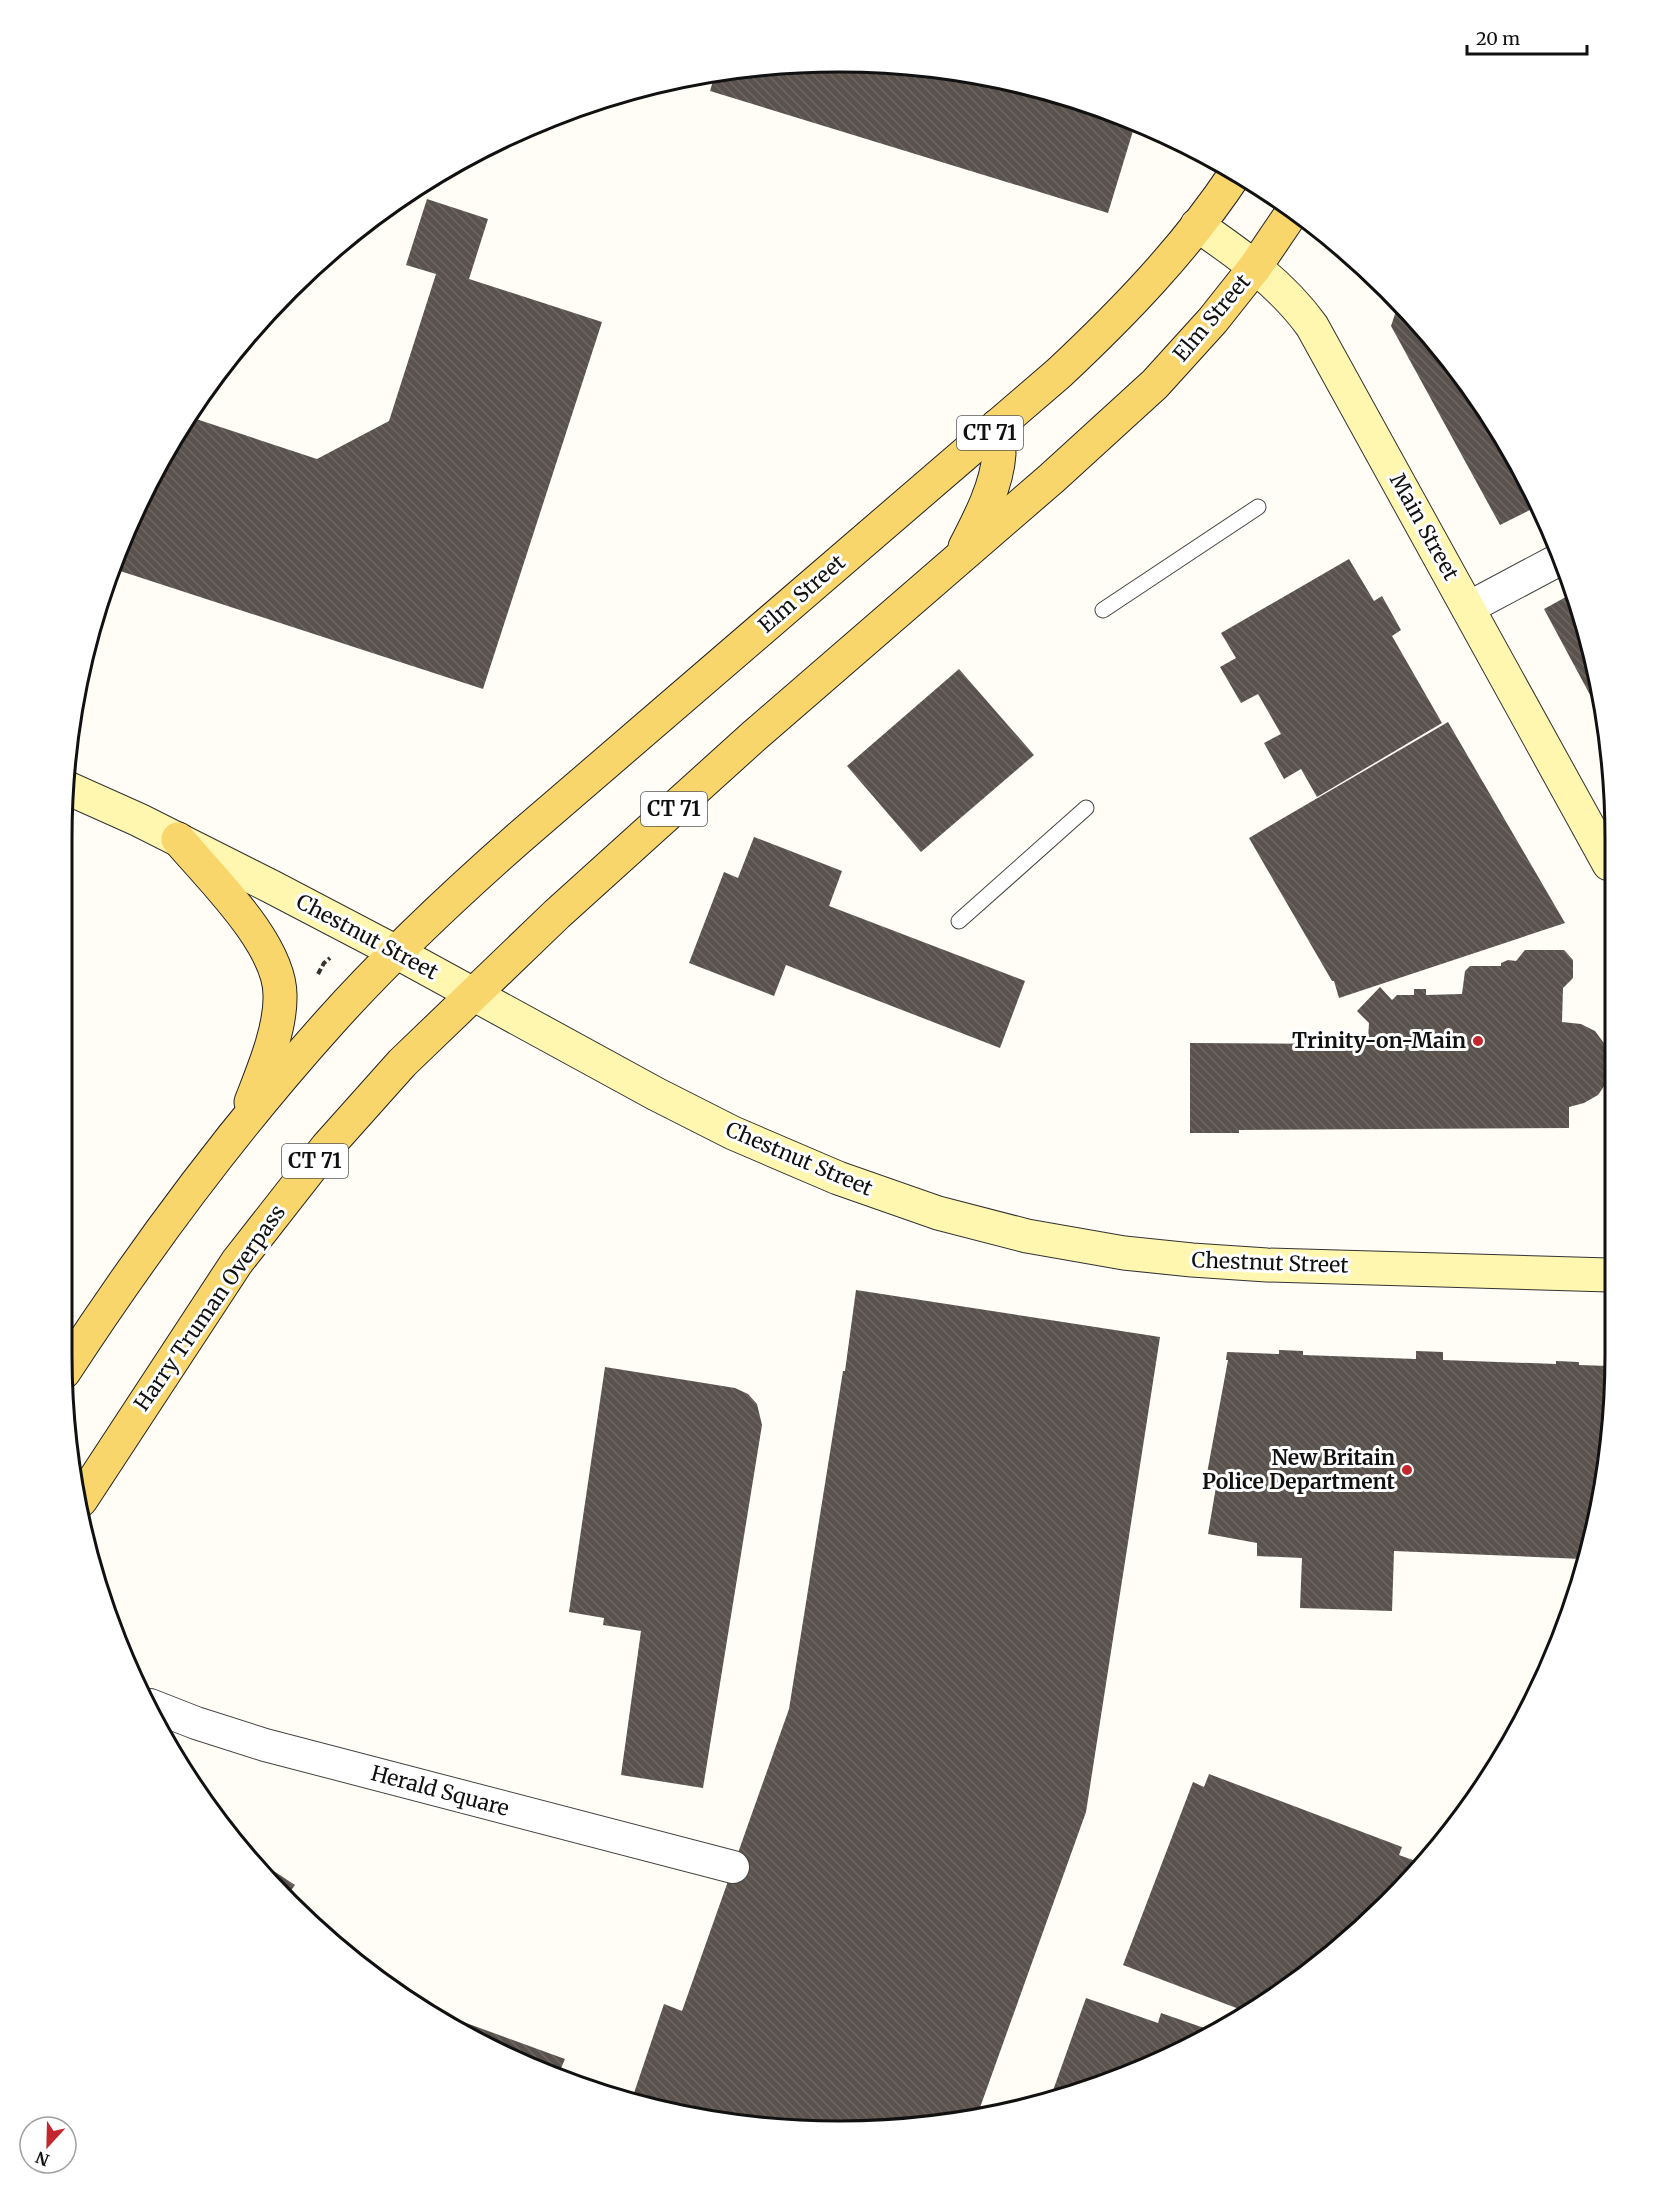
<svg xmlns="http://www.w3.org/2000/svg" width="1677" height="2193" font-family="Merriweather,serif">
	<defs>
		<pattern id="building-back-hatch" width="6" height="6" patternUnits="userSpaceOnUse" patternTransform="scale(1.5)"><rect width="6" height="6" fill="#5a524d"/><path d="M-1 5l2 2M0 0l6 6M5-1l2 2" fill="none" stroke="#6d6662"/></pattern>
	</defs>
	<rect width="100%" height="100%" fill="#fffdf5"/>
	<g fill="url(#building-back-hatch)">
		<polygon points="839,62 990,77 1136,121 1108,213 710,91 715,74"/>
		<polygon points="427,199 488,219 469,279 602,322 483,689 114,569 141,495 190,417 317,459 389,421 436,274 406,265"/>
		<polygon points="1399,302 1485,407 1534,508 1500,525 1391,326"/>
		<polygon points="1349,559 1374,601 1382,596 1401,630 1392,636 1442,723 1317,797 1301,769 1284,779 1264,743 1281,734 1258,694 1241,703 1220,667 1236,658 1221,633"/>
		<polygon points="1575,592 1605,721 1604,721 1544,609"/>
		<polygon points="959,669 1034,755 921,852 847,766"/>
		<polygon points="1448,722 1565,923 1339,998 1334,981 1332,981 1249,838"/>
		<polygon points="754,837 842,871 829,906 1025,981 1000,1048 786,965 774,996 689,963 724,872 738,878"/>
		<polygon points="1525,950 1564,950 1573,960 1573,978 1563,988 1562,1022 1581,1024 1595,1031 1609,1050 1609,1073 1607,1082 1598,1095 1584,1103 1569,1107 1569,1128 1239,1130 1239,1133 1190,1133 1190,1043 1353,1044 1354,1039 1368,1040 1369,1023 1357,1011 1380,987 1392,1000 1397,995 1414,995 1414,989 1426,989 1426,995 1462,994 1465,971 1470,966 1501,966 1501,963 1508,960 1516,961"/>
		<polygon points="856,1290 1160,1337 1086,1812 977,2116 940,2125 839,2131 638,2105 631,2102 664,2004 682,2011 789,1709 843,1371 845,1371"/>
		<polygon points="1279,1350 1303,1351 1303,1355 1416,1359 1416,1351 1443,1352 1443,1360 1556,1364 1556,1361 1579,1362 1579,1365 1609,1366 1609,1456 1586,1552 1583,1552 1582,1559 1394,1551 1392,1611 1300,1608 1302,1558 1257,1556 1257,1543 1208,1534 1216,1487 1205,1484 1228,1360 1226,1360 1227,1352 1279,1354"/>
		<polygon points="605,1367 735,1388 748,1394 757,1404 762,1425 703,1788 621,1775 641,1631 603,1625 604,1618 569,1612"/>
		<polygon points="1209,1774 1402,1847 1399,1855 1421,1863 1388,1904 1270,2001 1247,2012 1123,1965 1193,1782 1204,1787"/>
		<polygon points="254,1858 295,1885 285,1899"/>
		<polygon points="1086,1998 1158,2023 1161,2013 1210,2030 1088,2090 1050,2099"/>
		<polygon points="425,2008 565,2059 559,2073 450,2028"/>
	</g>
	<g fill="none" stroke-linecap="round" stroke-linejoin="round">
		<g stroke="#444" stroke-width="17">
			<g id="lane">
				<polyline points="1103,610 1258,507"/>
				<polyline points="959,921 1086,808"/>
			</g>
		</g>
		<g stroke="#444" stroke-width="34">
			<g id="street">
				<polyline points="1468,608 1560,559"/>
				<polyline points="150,1705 196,1723 265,1745 733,1867"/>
			</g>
		</g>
		<g stroke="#333" stroke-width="35">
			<g id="secondary">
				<path d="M1197 225C1239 254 1282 284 1312 326L1609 864"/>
				<polyline points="63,786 139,820 272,887 398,953 656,1094 733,1133 838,1178 938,1213 1027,1236 1124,1253 1192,1260 1267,1265 1609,1275"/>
			</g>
		</g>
		<g stroke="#222" stroke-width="35">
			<g id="primary">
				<path d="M965 547C979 520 997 486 999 454 999 445 998 436 997 426"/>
				<path d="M178 839C211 878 280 944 280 995 281 1029 263 1071 251 1102"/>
				<path d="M64 1372C143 1251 231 1132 328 1024 387 958 453 896 520 837L1059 373C1123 313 1186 248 1235 174"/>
				<polyline points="81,1500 237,1262 327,1147 402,1063 557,914 754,736 1052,478 1155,384 1213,320 1255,267 1293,211"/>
			</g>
		</g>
		<polyline stroke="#333" stroke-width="4" stroke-dasharray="6 3" stroke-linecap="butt" points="318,974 324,963 330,958"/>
		<use href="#lane" stroke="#fff" stroke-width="15"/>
		<use href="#street" stroke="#fff" stroke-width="32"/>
		<use href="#secondary" stroke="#fff6b0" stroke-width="33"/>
		<use href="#primary" stroke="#f9d66b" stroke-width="33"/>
	</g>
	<g fill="#c4262e" stroke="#fff" stroke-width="2">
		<circle cx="1478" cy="1041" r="6"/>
		<circle cx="1407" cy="1470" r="6"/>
	</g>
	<g text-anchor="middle" stroke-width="6" stroke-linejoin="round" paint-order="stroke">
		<g fill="#fff" stroke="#585858" stroke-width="1.5">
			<rect x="957" y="416" width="66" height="34" rx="4.5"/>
			<rect x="641" y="792" width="66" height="34" rx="4.5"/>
			<rect x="282" y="1144" width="66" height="34" rx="4.5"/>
		</g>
		<g font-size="20" font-weight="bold" fill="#111">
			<text x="990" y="440">CT 71</text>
			<text x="674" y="816">CT 71</text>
			<text x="315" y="1168">CT 71</text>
		</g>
		<g font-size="21" fill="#111" stroke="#fff">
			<text transform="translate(1212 318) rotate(-50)" y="7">Elm Street</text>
			<text transform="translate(1424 527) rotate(61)" y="7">Main Street</text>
			<text transform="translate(802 594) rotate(-41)" y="7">Elm Street</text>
			<text transform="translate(367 937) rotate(28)" y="7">Chestnut Street</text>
			<text transform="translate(799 1159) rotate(23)" y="7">Chestnut Street</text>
			<text transform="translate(1270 1263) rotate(2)" y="7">Chestnut Street</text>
			<text transform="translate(210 1308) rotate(-55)" y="7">Harry Truman Overpass</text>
			<text transform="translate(440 1791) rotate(15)" y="7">Herald Square</text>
		</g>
		<g font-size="21" font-weight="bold" fill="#111" stroke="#fff" text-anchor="end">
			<text x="1466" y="1048">Trinity-on-Main</text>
			<text x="1395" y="1465">New Britain<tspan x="1395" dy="24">Police Department</tspan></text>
		</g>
	</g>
	<path d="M0 0H1677V2193H0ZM838 72H839A766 766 0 0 1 1605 838V1355A766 766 0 0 1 839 2121H838A766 766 0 0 1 72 1355V838A766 766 0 0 1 838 72Z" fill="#fff" fill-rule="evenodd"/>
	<path fill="none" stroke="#111" stroke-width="3" d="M838 72H839A766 766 0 0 1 1605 838V1355A766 766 0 0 1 839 2121H838A766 766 0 0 1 72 1355V838A766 766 0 0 1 838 72Z"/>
	<g transform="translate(48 2145) rotate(202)"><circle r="28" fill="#ffffff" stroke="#a0a0a0" stroke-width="1.5"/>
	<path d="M0-4.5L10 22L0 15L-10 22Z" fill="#c4262e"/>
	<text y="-9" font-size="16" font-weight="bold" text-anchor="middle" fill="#111111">N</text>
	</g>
	<path d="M1467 45v9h120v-9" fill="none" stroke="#111111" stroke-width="3"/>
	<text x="1476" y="45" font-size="18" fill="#111111" stroke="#ffffff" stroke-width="4.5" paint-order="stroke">20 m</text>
</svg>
